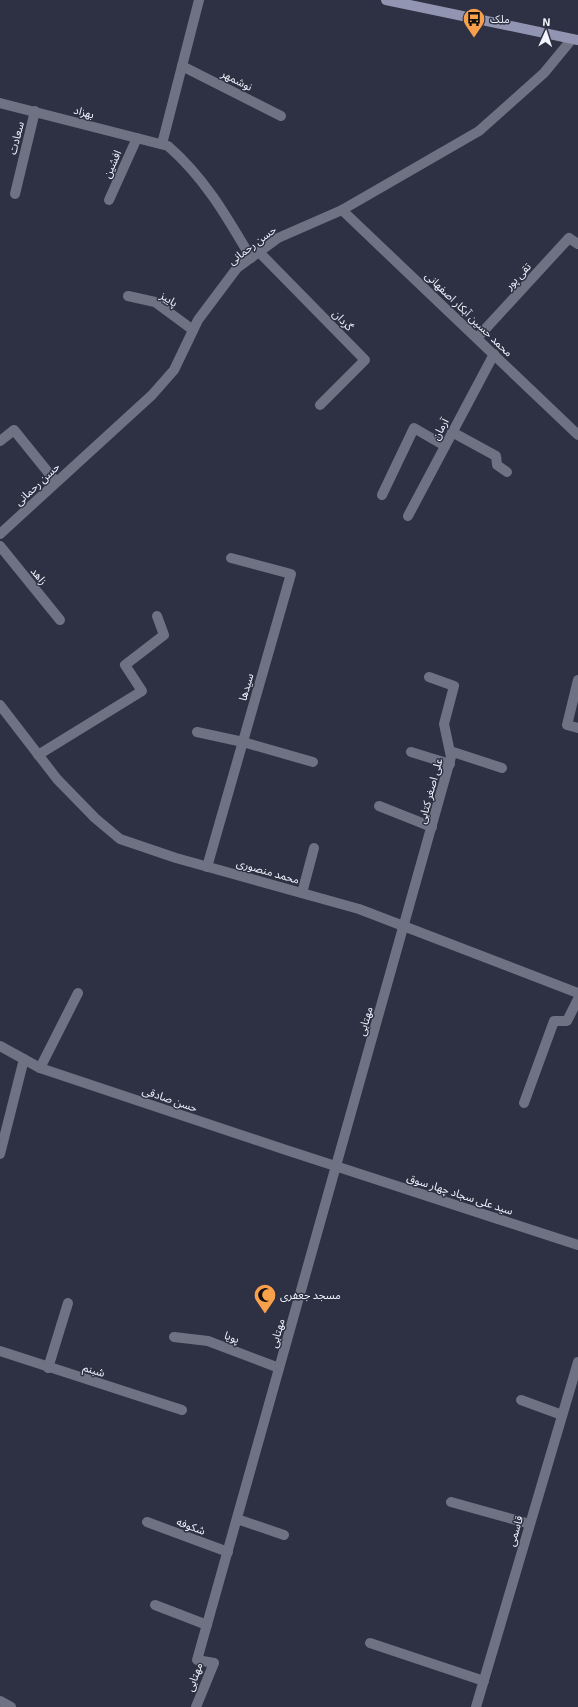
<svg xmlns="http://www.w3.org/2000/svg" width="578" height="1707" font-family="'Exo 2','Noto Sans Arabic',sans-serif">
	<rect width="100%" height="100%" fill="#2e3143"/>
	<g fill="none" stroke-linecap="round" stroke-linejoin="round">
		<g stroke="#6f7283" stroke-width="10">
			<polyline points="182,66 281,116"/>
			<path d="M0 103 168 146C204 177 227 217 251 258"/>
			<polyline points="162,144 199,0"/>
			<polyline points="15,194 35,111"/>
			<polyline points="109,200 137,138"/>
			<polyline points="342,210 578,435"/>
			<polyline points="259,252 365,360 320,405"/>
			<polyline points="128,296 155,302 193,330"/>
			<polyline points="477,338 569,238 578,244"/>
			<polyline points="452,432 496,456 497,465 507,472"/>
			<polyline points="0,441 14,430 56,482"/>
			<polyline points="382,495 414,428 445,446"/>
			<polyline points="408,516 494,354"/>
			<polyline points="0,534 152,395 174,370 198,320 237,268 278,238 342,210 479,131 544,73 572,39"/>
			<polyline points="0,546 60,620"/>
			<polyline points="578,680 567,725 578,728"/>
			<polyline points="0,705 57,779 95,818 120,839 176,858 359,909 578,993"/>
			<polyline points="197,732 243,742 313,762"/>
			<polyline points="450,751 502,768"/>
			<polyline points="411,752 450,764"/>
			<polyline points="38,755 142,691 125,665 164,635 157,616"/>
			<polyline points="379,806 432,827"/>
			<polyline points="207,867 291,574 231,558"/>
			<polyline points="302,893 314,848"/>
			<polyline points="0,1046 40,1068 283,1149 578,1245"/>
			<polyline points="40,1068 78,993"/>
			<polyline points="524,1103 554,1021 567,1021 578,999"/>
			<polyline points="0,1154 24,1059"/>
			<polyline points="174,1337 208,1341 279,1368"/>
			<polyline points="0,1351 182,1410"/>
			<polyline points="48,1368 68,1303"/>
			<polyline points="521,1400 562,1415"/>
			<polyline points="451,1502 530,1524"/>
			<polyline points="237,1519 284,1535"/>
			<polyline points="147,1522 228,1552"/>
			<polyline points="155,1605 207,1625"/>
			<polyline points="370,1643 484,1681"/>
			<polyline points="0,1701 11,1707"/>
			<polyline points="196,1707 214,1663 197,1660 451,757 444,724 454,686 429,677"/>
			<polyline points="476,1707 578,1362"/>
		</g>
		<polyline stroke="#9195b1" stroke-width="10" points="386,0 578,40"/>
	</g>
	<defs>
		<g id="bus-pin" transform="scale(1.15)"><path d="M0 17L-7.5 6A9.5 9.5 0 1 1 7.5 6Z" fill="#f9a04c" stroke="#2e3143"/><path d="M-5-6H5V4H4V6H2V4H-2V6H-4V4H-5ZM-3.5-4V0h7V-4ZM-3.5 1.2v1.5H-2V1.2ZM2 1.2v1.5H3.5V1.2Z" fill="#111"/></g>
		<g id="mosque-pin" transform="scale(1.15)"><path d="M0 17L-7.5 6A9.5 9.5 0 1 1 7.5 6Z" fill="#f9a04c" stroke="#2e3143"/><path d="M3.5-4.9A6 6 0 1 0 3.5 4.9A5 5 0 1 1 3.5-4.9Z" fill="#111"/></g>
	</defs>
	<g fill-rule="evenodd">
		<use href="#bus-pin" x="474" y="19"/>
		<use href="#mosque-pin" x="265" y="1295"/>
	</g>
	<g text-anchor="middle" stroke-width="3" stroke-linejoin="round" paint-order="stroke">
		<g font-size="11" fill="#f3f4fe" stroke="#2e3143" text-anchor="start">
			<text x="490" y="23">ملک</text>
			<text x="280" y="1299">مسجد جعفری</text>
		</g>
		<g font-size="11" fill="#f3f4fe" stroke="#2e3143">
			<text transform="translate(237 80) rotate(27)" y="4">نوشمهر</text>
			<text transform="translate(84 112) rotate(15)" y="4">بهزاد</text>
			<text transform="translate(16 138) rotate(-76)" y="4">سعادت</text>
			<text transform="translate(112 164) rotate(-66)" y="4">افشین</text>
			<text transform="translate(252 245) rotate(-37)" y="4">حسن رحمانی</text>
			<text transform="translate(518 276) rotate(-47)" y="4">تقی پور</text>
			<text transform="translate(169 299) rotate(32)" y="4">پاییز</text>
			<text transform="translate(469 314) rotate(44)" y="4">محمد حسین آبکار اصفهانی</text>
			<text transform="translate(343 320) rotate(46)" y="4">گردان</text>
			<text transform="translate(440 429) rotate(-62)" y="4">آرمان</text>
			<text transform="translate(37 484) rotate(-43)" y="4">حسن رحمانی</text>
			<text transform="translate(39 576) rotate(51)" y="4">زاهد</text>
			<text transform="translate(246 687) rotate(-74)" y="4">سیدها</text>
			<text transform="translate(430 791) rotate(-75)" y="4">علی اصغر کتابی</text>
			<text transform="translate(268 871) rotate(16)" y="4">محمد منصوری</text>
			<text transform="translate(365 1021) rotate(-74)" y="4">مهتابی</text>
			<text transform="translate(170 1099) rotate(19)" y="4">حسن صادقی</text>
			<text transform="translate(460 1194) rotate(18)" y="4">سید علی سجاد چهار سوق</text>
			<text transform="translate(277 1333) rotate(-74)" y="4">مهتابی</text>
			<text transform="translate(232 1337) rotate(20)" y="4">پویا</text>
			<text transform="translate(94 1370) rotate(17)" y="4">شبنم</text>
			<text transform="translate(191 1526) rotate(20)" y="4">شکوفه</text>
			<text transform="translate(515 1531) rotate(-74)" y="4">قاسمی</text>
			<text transform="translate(194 1677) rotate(-70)" y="4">مهتابی</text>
		</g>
	</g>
	<g transform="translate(546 32) rotate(3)" stroke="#2e3143" stroke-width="3" paint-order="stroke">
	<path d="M0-3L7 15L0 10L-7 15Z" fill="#f3f4fe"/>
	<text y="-6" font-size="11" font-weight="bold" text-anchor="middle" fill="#f3f4fe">N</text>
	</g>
</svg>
